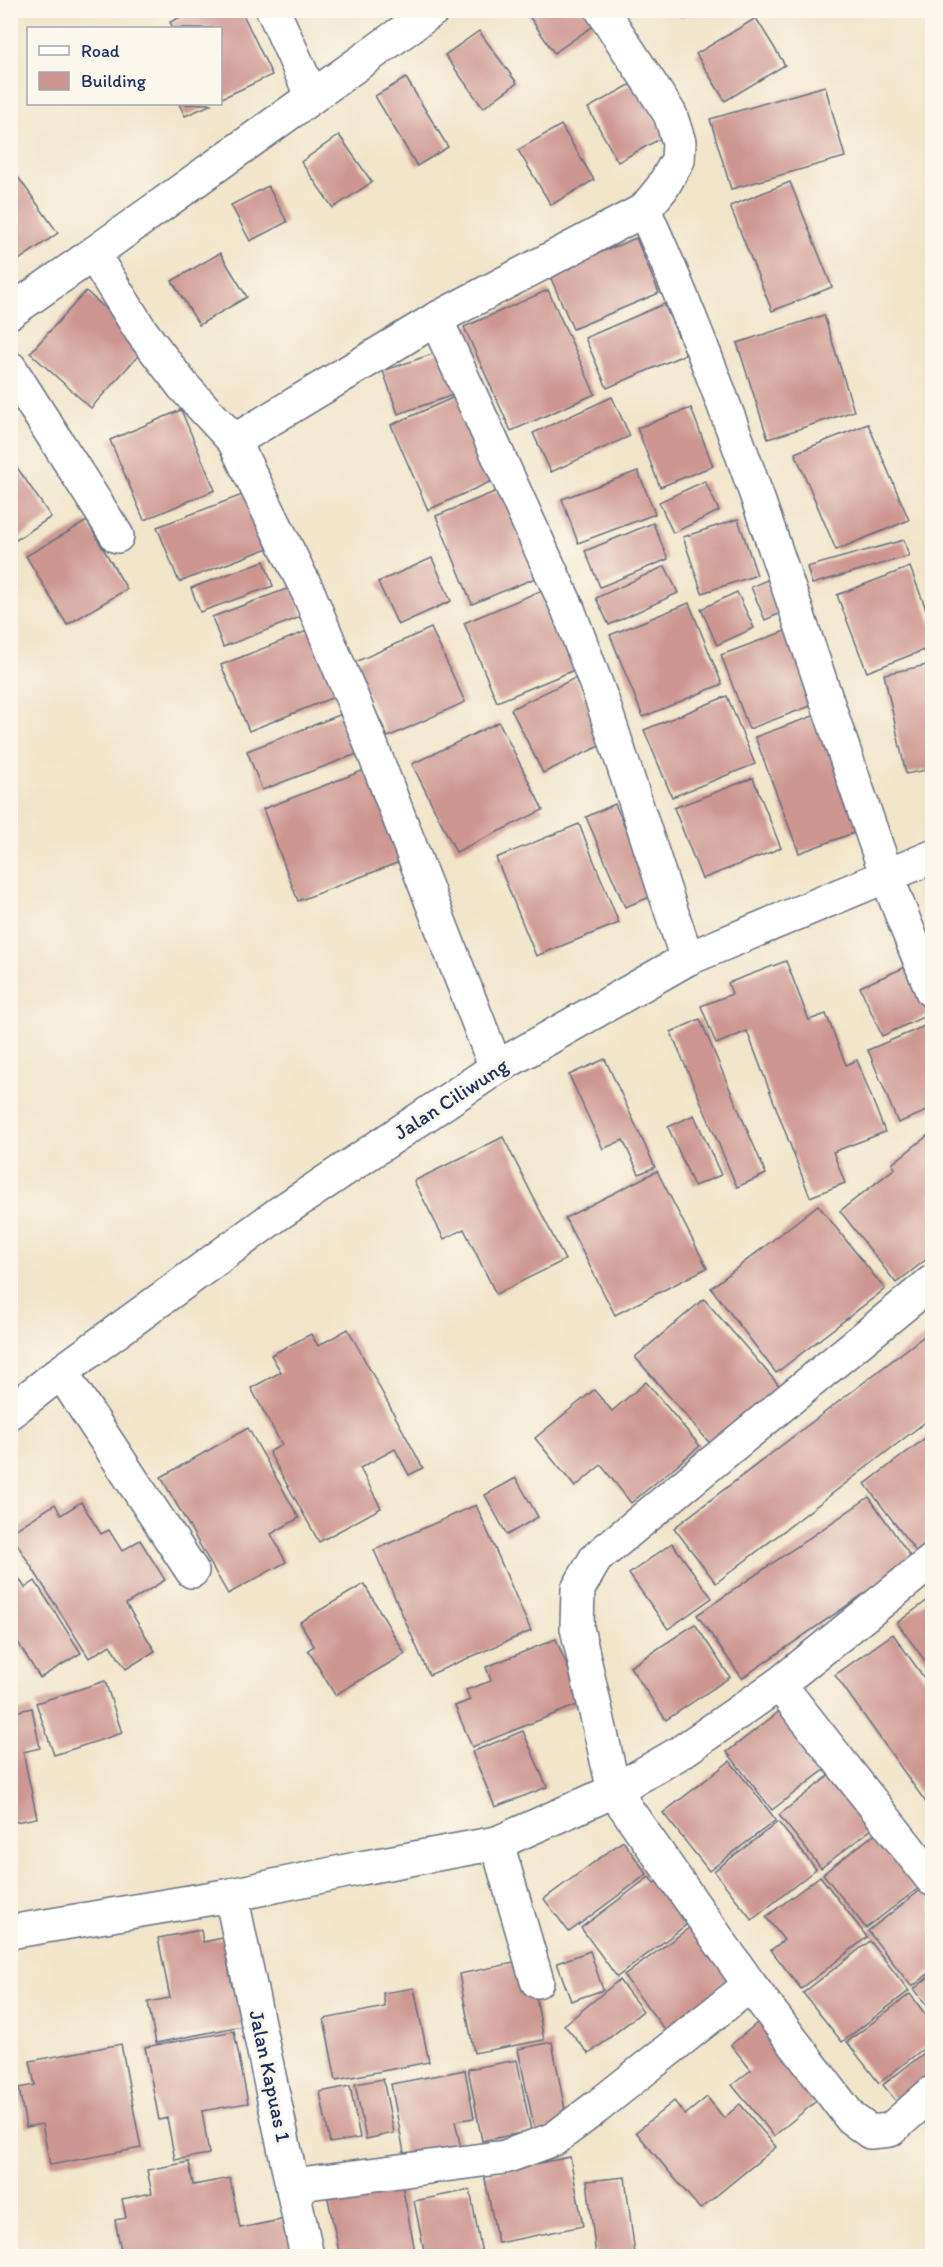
<svg xmlns="http://www.w3.org/2000/svg" width="943" height="2267" font-family="Itim,sans-serif">
	<rect width="100%" height="100%" fill="#fbf7ec"/>
	<filter id="ink" filterUnits="userSpaceOnUse"><feTurbulence type="fractalNoise" baseFrequency=".0167" numOctaves="2"/><feDisplacementMap in="SourceGraphic" scale="12" xChannelSelector="R" yChannelSelector="G"/><feConvolveMatrix kernelMatrix="1 2 1 2 8 2 1 2 1" color-interpolation-filters="sRGB"/></filter>
	<filter id="wash" filterUnits="userSpaceOnUse"><feTurbulence type="fractalNoise" baseFrequency=".008" numOctaves="4" result="noise"/><feDisplacementMap in="SourceGraphic" scale="24" xChannelSelector="R" yChannelSelector="G"/><feGaussianBlur stdDeviation="1.35" result="paint"/><feColorMatrix in="noise" values="0 0 0 0 0 0 0 0 0 0 0 0 0 0 0 0 0 1.4 0 .05"/><feComposite in="paint" operator="in"/></filter>
	<g filter="url(#wash)">
		<rect width="100%" height="100%" fill="#f1e5c9"/>
		<g id="blocks">
			<g fill="#cd9690">
				<polygon points="196,10 241,10 272,75 220,99 220,28 173,28 170,22"/>
				<polygon points="525,10 587,10 596,24 554,53"/>
				<polygon points="676,10 693,10 681,18"/>
				<polygon points="756,18 785,65 725,101 696,54"/>
				<polygon points="479,31 517,83 483,108 445,55"/>
				<polygon points="406,78 448,147 417,166 375,96"/>
				<polygon points="635,82 665,136 618,162 588,108"/>
				<polygon points="825,86 845,157 731,189 710,119"/>
				<polygon points="179,104 212,104 185,116"/>
				<polygon points="561,125 594,180 551,205 518,150"/>
				<polygon points="339,135 372,182 333,208 301,162"/>
				<polygon points="18,177 58,233 10,266 10,182"/>
				<polygon points="790,182 832,287 772,311 730,206"/>
				<polygon points="268,186 287,222 250,241 231,205"/>
				<polygon points="636,238 659,293 573,329 549,274"/>
				<polygon points="220,253 247,297 199,325 172,281"/>
				<polygon points="548,290 595,394 511,431 464,327"/>
				<polygon points="86,291 147,346 91,408 30,353"/>
				<polygon points="664,304 686,354 607,388 585,338"/>
				<polygon points="824,315 854,411 768,439 737,343"/>
				<polygon points="447,349 462,392 398,414 383,371"/>
				<polygon points="466,392 503,476 428,510 391,425"/>
				<polygon points="612,397 630,436 551,472 533,433"/>
				<polygon points="691,408 713,466 660,487 637,428"/>
				<polygon points="181,410 215,490 144,520 110,440"/>
				<polygon points="868,424 909,520 836,550 795,453"/>
				<polygon points="10,457 51,517 10,544"/>
				<polygon points="638,471 655,514 578,543 562,499"/>
				<polygon points="705,481 719,511 673,533 659,502"/>
				<polygon points="509,486 545,574 472,604 436,516"/>
				<polygon points="253,491 274,546 179,582 157,527"/>
				<polygon points="738,519 757,575 702,593 683,537"/>
				<polygon points="87,521 127,589 67,625 26,556"/>
				<polygon points="653,523 668,559 600,587 585,551"/>
				<polygon points="904,540 909,556 812,584 807,567"/>
				<polygon points="432,558 451,601 398,625 378,582"/>
				<polygon points="264,561 273,586 200,612 191,588"/>
				<polygon points="665,566 678,593 609,625 596,598"/>
				<polygon points="910,567 932,625 932,647 867,672 837,595"/>
				<polygon points="774,577 788,610 765,620 751,587"/>
				<polygon points="292,587 303,616 223,647 212,617"/>
				<polygon points="545,589 579,668 497,702 464,623"/>
				<polygon points="737,592 754,628 717,645 701,609"/>
				<polygon points="689,603 722,684 643,717 610,635"/>
				<polygon points="317,627 344,693 249,731 221,665"/>
				<polygon points="431,628 465,702 388,737 353,663"/>
				<polygon points="788,630 816,704 749,729 721,655"/>
				<polygon points="932,664 932,769 906,774 884,674"/>
				<polygon points="575,678 606,743 543,773 511,709"/>
				<polygon points="727,696 755,764 672,797 644,730"/>
				<polygon points="355,709 370,749 262,790 247,751"/>
				<polygon points="824,712 867,828 799,853 755,737"/>
				<polygon points="499,722 543,810 456,852 412,764"/>
				<polygon points="375,766 410,858 298,901 263,809"/>
				<polygon points="753,778 781,848 702,879 674,808"/>
				<polygon points="615,804 655,895 625,907 586,817"/>
				<polygon points="579,824 619,923 536,956 496,858"/>
				<polygon points="786,961 809,1020 826,1014 846,1065 857,1060 885,1132 833,1152 845,1183 810,1197 747,1031 716,1044 701,1006 732,994 728,983"/>
				<polygon points="915,963 932,1002 932,1013 882,1036 860,987"/>
				<polygon points="700,1019 766,1174 737,1187 671,1032"/>
				<polygon points="932,1023 932,1109 898,1123 868,1050"/>
				<polygon points="605,1059 655,1167 639,1174 623,1140 603,1149 569,1075"/>
				<polygon points="694,1115 721,1175 694,1186 668,1127"/>
				<polygon points="932,1132 932,1255 896,1283 840,1211 895,1168 892,1164"/>
				<polygon points="503,1137 565,1260 496,1294 464,1229 444,1239 414,1181"/>
				<polygon points="657,1171 707,1268 615,1315 565,1218"/>
				<polygon points="818,1205 885,1289 776,1373 711,1288"/>
				<polygon points="704,1299 783,1390 714,1448 635,1357"/>
				<polygon points="348,1329 423,1468 409,1475 395,1449 360,1468 381,1508 319,1542 269,1452 282,1445 251,1388 281,1372 271,1355 311,1334 318,1346"/>
				<polygon points="932,1330 932,1417 716,1583 674,1528"/>
				<polygon points="646,1382 700,1446 631,1503 601,1465 575,1487 535,1438 594,1390 612,1411"/>
				<polygon points="248,1428 299,1518 271,1534 286,1562 228,1594 161,1477"/>
				<polygon points="932,1433 932,1541 917,1553 865,1484"/>
				<polygon points="516,1478 538,1517 507,1535 485,1495"/>
				<polygon points="869,1497 913,1560 742,1678 697,1615"/>
				<polygon points="81,1502 101,1534 109,1530 122,1551 140,1540 165,1580 126,1604 155,1651 126,1669 110,1645 89,1658 10,1533 55,1504 61,1515"/>
				<polygon points="476,1505 531,1631 429,1675 374,1550"/>
				<polygon points="672,1543 712,1598 668,1629 629,1574"/>
				<polygon points="10,1564 25,1588 35,1581 81,1653 40,1678 10,1630"/>
				<polygon points="364,1584 405,1654 335,1695 308,1650 314,1646 300,1622"/>
				<polygon points="932,1597 932,1670 897,1623"/>
				<polygon points="695,1624 730,1677 666,1720 630,1667"/>
				<polygon points="893,1634 932,1689 932,1811 835,1675"/>
				<polygon points="556,1639 582,1703 472,1747 455,1706 470,1700 466,1690 491,1681 486,1667"/>
				<polygon points="105,1681 122,1733 54,1755 36,1703"/>
				<polygon points="32,1708 40,1748 23,1752 37,1818 10,1823 10,1713"/>
				<polygon points="781,1710 827,1768 772,1810 727,1752"/>
				<polygon points="523,1731 547,1787 495,1807 472,1752"/>
				<polygon points="730,1761 776,1820 709,1871 663,1813"/>
				<polygon points="835,1771 877,1825 821,1868 779,1815"/>
				<polygon points="778,1822 816,1869 752,1920 714,1871"/>
				<polygon points="885,1826 928,1881 866,1928 823,1874"/>
				<polygon points="623,1841 647,1874 569,1932 544,1899"/>
				<polygon points="820,1876 867,1937 801,1989 771,1950 784,1940 766,1917"/>
				<polygon points="649,1877 654,1883 663,1877 694,1919 617,1977 581,1928"/>
				<polygon points="931,1882 932,1971 912,1987 868,1931"/>
				<polygon points="693,1925 739,1987 671,2038 624,1976"/>
				<polygon points="201,1930 203,1942 223,1938 232,1986 244,1984 252,2024 156,2043 148,2002 170,1998 158,1938"/>
				<polygon points="870,1941 909,1991 842,2042 803,1993"/>
				<polygon points="590,1951 603,1990 571,2001 557,1963"/>
				<polygon points="529,1960 544,2040 474,2053 459,1974"/>
				<polygon points="932,1974 932,2012 914,1989"/>
				<polygon points="619,1980 643,2011 589,2054 564,2025"/>
				<polygon points="414,1988 429,2062 336,2080 324,2019 385,2007 383,1993"/>
				<polygon points="910,1994 932,2023 932,2042 879,2083 847,2042"/>
				<polygon points="763,2018 826,2093 774,2136 732,2085 751,2070 731,2045"/>
				<polygon points="234,2031 248,2103 202,2111 209,2154 175,2160 167,2118 159,2120 145,2047"/>
				<polygon points="552,2042 568,2126 535,2132 518,2049"/>
				<polygon points="121,2044 141,2148 50,2165 42,2124 26,2127 19,2088 35,2085 30,2061"/>
				<polygon points="932,2047 932,2087 903,2110 883,2085"/>
				<polygon points="517,2060 531,2131 482,2141 468,2069"/>
				<polygon points="465,2070 474,2118 455,2121 461,2148 405,2158 391,2084"/>
				<polygon points="383,2079 394,2133 366,2139 355,2084"/>
				<polygon points="350,2086 360,2138 330,2143 320,2092"/>
				<polygon points="707,2097 724,2118 740,2104 776,2147 700,2209 636,2132 674,2101 685,2115"/>
				<polygon points="570,2157 583,2226 498,2243 484,2174"/>
				<polygon points="189,2162 193,2185 230,2178 240,2228 291,2218 298,2250 262,2256 122,2256 115,2220 126,2218 122,2199 152,2193 147,2170"/>
				<polygon points="625,2177 635,2254 596,2256 587,2181"/>
				<polygon points="401,2180 416,2256 340,2256 327,2194"/>
				<polygon points="470,2190 482,2254 467,2256 425,2256 414,2201"/>
			</g>
		</g>
	</g>
	<g filter="url(#ink)">
		<use href="#blocks" fill-opacity="0" stroke="#666f83" stroke-width="1.5"/>
		<g fill="none" stroke-linecap="round" stroke-linejoin="round">
			<g stroke="#666f83" stroke-width="36">
				<g id="minor">
					<polyline points="273,10 312,97"/>
					<polyline points="433,10 93,254 141,331 183,386 234,441 309,594 366,732 496,1068"/>
					<path d="M602 10 670 114 679 142 678 160 662 188 644 210C741 424 807 651 886 873 900 913 917 952 932 991"/>
					<polyline points="10,312 93,254"/>
					<polyline points="436,319 568,609 602,700 687,959"/>
					<polyline points="10,368 117,536"/>
					<polyline points="234,441 436,319 644,210"/>
					<polyline points="932,1282 596,1558 578,1589 577,1628 614,1791 750,1985 851,2118 870,2132 890,2130 932,2093"/>
					<polyline points="61,1372 192,1571"/>
					<polyline points="10,1412 61,1372 278,1214 496,1068 687,959 932,857"/>
					<polyline points="779,1684 932,1879"/>
					<polyline points="497,1843 537,1981"/>
					<polyline points="231,1895 307,2256"/>
					<polyline points="10,1932 231,1895 361,1868 497,1843 614,1791 681,1752 779,1684 932,1561"/>
					<polyline points="293,2185 505,2157 554,2139 598,2106 750,1985"/>
				</g>
			</g>
			<use href="#minor" stroke="#fff" stroke-width="33"/>
		</g>
	</g>
	<g text-anchor="middle" stroke-width="6" stroke-linejoin="round" paint-order="stroke">
		<g font-size="21" fill="#1b2f5e" stroke="#fbf7ec">
			<text transform="translate(451 1099) rotate(-33)" y="7">Jalan Ciliwung</text>
			<text transform="translate(270 2076) rotate(78)" y="7">Jalan Kapuas 1</text>
		</g>
	</g>
	<rect width="943" height="2267" fill="none" stroke="#fbf7ec" stroke-width="36"/>
	<rect x="27" y="27" width="195" height="78" fill="#fbf7ec" stroke="#a1a7b3" stroke-width="1.5"/>
	<rect x="39" y="46" width="30" height="9" fill="#ffffff" stroke="#a1a7b3" stroke-width="1.5"/>
	<text x="81" y="57" font-size="18" fill="#1b2f5e">Road</text>
	<rect x="39" y="72" width="30" height="18" fill="#cd9690" stroke="#a1a7b3" stroke-width="1.5"/>
	<text x="81" y="87" font-size="18" fill="#1b2f5e">Building</text>
</svg>
